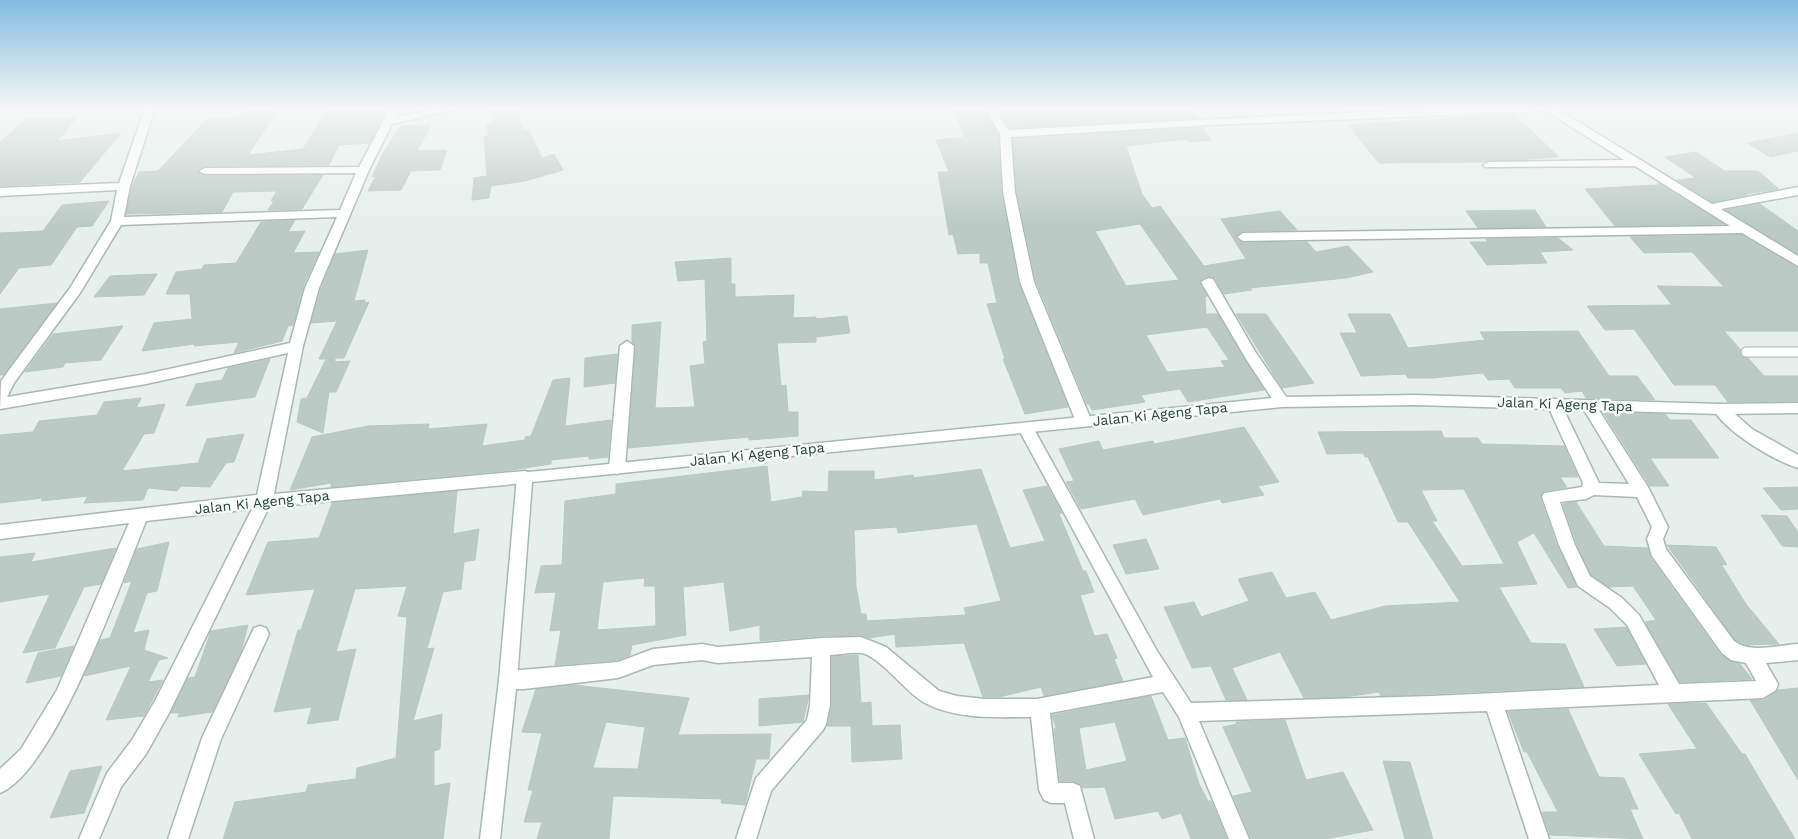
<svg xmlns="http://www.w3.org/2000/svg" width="1798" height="839" font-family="'Work Sans',sans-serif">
	<rect width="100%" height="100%" fill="#e6efeb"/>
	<g fill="#bbcac4" stroke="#b8c9c2" fill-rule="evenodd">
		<polygon points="248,108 279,108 248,155 303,149 326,112 355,111 356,108 388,108 370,143 339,145 329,165 205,166 197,170 205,176 323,175 302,209 268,210 274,201 271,201 277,191 233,192 222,212 126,214 132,186 139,172 158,171 206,120 242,117"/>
		<polygon points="490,108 516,108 523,130 526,129 531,135 542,158 554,154 563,170 525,181 491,186 489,198 472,200 474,178 487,176 484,136 489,136 486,125 494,123"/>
		<polygon points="952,108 983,108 998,135 1001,192 1018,282 1068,407 1025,414 1003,359 1005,359 987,304 997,303 988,263 980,263 980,253 958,254 953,234 949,235 938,172 949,172 936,140 965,137"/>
		<polygon points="997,108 1190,108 1197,118 1009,128"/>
		<polygon points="1514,114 1559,157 1485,162 1379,163 1348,125"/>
		<polygon points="28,118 77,118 57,141 121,133 80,182 0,186 0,142"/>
		<polygon points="431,125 417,151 447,150 440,170 411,171 401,190 368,191 376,176 372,177 383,153 401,126"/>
		<path d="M1202 127 1211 140 1189 142 1188 139 1126 146 1142 194 1152 208 1160 206 1204 266 1246 259 1221 219 1280 211 1297 230 1243 231 1235 238 1243 243 1307 242 1316 252 1348 246 1373 272 1346 278 1250 288 1252 290 1224 294 1215 278 1207 276 1199 282 1207 296 1205 297 1206 314H1218L1264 390 1188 402 1180 389 1141 395 1145 402 1092 410 1089 404H1087L1036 281 1017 192 1013 139ZM1140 224 1179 280 1126 286 1095 231ZM1207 327 1229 360 1221 361 1225 367 1167 372 1146 335Z"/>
		<polygon points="1798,133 1798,151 1770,157 1748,143"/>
		<polygon points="1696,152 1725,171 1758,171 1779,189 1745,194 1747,195 1712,202 1677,180 1696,178 1665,157"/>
		<polygon points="1658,183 1724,224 1615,226 1585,189 1658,185"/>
		<polygon points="109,201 92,226 77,227 51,265 19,268 0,294 0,233 43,231 62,205"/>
		<polygon points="1760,204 1798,231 1798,254 1726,210"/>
		<polygon points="1535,210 1546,227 1478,228 1466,211"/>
		<polygon points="295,220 288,232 305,231 293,253 319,252 303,287 293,325 288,326 282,341 234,353 239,342 194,346 195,344 142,351 154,323 192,319 190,294 166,294 176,272 202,269 204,265 236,263 261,222"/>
		<polygon points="1742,235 1798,268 1798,331 1724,331 1740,349 1741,356 1748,358 1764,376 1798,376 1798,401 1728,402 1715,385 1674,385 1634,329 1605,330 1587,306 1672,305 1657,286 1724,287 1692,252 1644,253 1630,237"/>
		<polygon points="1558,238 1573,250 1540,252 1547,263 1487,265 1470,242 1488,242 1486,239"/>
		<polygon points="368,250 354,301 365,300 364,303 369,302 344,358 335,358 335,362 350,361 336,392 329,392 323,433 297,422 301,399 307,398 326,359 319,359 337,321 311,323 321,289 335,254"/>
		<polygon points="731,258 731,284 735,284 735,297 794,295 793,318 816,317 816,319 847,316 850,333 816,337 816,342 777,343 781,386 786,385 788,412 798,412 798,436 749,440 749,437 628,448 636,346 632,342 632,325 661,322 655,408 695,407 690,366 705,364 703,342 707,341 705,279 678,281 675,262"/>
		<polygon points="157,274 144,295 94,297 110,276"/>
		<polygon points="57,303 3,375 0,375 0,309"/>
		<polygon points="1236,314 1266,314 1314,383 1282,388"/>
		<polygon points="1348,314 1390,314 1408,348 1485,340 1480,332 1578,331 1609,376 1637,376 1655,400 1586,398 1582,391 1565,393 1561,388 1515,388 1509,379 1488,380 1483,373 1433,378 1408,378 1406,374 1361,376 1340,333 1357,333"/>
		<polygon points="123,326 101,360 65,363 63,367 25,372 53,334"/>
		<polygon points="617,354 615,383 584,387 585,358"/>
		<polygon points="270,359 255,397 186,406 196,384 222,380 228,368"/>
		<polygon points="570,378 565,426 611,420 608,457 589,459 589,456 551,460 551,464 511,470 331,487 331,483 290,490 312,437 368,426 429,424 428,429 487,424 482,446 525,440 525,437 531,436 553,380"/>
		<polygon points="141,398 136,408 165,404 154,433 144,434 122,471 198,463 207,439 244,434 234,462 226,463 210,487 181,486 177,491 148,488 143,500 84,503 88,496 41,501 43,498 0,503 0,435 33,432 39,421 97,415 104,402"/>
		<polygon points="1603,412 1665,414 1670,420 1691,420 1719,458 1650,458 1669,486 1650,486"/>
		<polygon points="1244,427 1279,482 1258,486 1264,495 1222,503 1220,499 1143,515 1135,499 1081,509 1066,482 1074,481 1059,449 1099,441 1103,450 1153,441 1154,444"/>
		<path d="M1441 431 1444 438H1478L1482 444 1564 446 1578 477H1560L1567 487 1544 491 1540 498 1557 546 1577 587 1568 588 1534 533 1517 542 1537 584 1499 587 1531 643 1565 644 1584 687 1381 696 1379 692 1345 697 1304 698 1280 652 1232 668 1247 700H1226L1211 666 1192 668 1164 607 1194 602 1201 617 1249 601 1238 579 1272 572 1286 598 1315 592 1331 620 1385 606 1460 602 1408 522H1398L1368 457H1365L1363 453 1327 454 1318 432ZM1464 489 1504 564 1462 566 1432 521H1437L1421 490Z"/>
		<path d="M767 466 771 502 802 497 803 491 828 492 829 471H874V480L913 475 914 478 981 469 1010 548 1045 541 1023 490 1047 486 1062 513 1059 514 1083 571H1086L1094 592 1080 595 1094 636 1107 634 1117 658 1114 659 1123 681 1044 696 1041 687 999 697H983L964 643 896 647 895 634 869 638 861 635 821 636 760 641V625L730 631 724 582 683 587 686 635 632 645 630 655 618 660 555 665 561 630 550 631 556 592 535 593 541 566 562 565 565 501 616 494V484ZM977 524 1001 601 964 608 966 615 867 621 866 614H861L856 586 854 530 897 527 898 533ZM645 578 644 586H655L656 626 597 630 603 582Z"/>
		<polygon points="1798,487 1798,509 1781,510 1763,488"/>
		<polygon points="457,491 453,534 479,529 475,560 464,562 461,589 443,592 427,649 434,648 413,721 442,714 440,749 434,751 434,786 450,783 443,839 223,839 235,802 306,792 308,785 356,779 357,768 396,758 407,617 398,616 407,586 355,589 336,652 356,649 338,720 307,724 312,707 274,712 298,630 301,630 315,589 246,595 268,542 319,538 332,503"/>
		<polygon points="1576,502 1604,546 1648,548 1650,557 1720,654 1730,661 1740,664 1752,679 1680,682 1645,622 1656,620 1633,586 1609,587 1591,575 1577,544 1563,504"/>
		<polygon points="1761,515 1787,516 1798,532 1798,547 1782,546"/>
		<polygon points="1146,539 1159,569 1126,574 1113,545"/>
		<polygon points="169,542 157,591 147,593 133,633 149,630 144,650 168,658 159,660 148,682 163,680 144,716 106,720 131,666 84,676 85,674 100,640 110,638 132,581 124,583 137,549"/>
		<polygon points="1667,545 1716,547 1727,565 1721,564 1746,604 1779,644 1748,645 1735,640"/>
		<polygon points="116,548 101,584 84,587 55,648 23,653 50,594 0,602 0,557 35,553 31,562"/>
		<polygon points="248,625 241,652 212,712 178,717 180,713 171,713 188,678 195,677 211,631"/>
		<polygon points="1626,627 1646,664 1617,666 1594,629"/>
		<polygon points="74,646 61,676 26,683 38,653"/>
		<polygon points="858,655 861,703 871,702 872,726 900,725 902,759 852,762 851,726 827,726 832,705 832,657"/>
		<path d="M574 685 689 698 678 735 771 734 769 759H756L745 805 721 803 722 799 613 796 609 839H537L542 822H524L533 790H528L542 733 522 732 536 689ZM606 722 645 727 638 769 593 768Z"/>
		<polygon points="1798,688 1798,780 1750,700 1764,700 1778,690"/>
		<polygon points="809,695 803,722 759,726 759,699"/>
		<path d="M1151 696 1168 740 1185 738 1199 784 1208 801H1211L1227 839H1191L1181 813 1162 819 1158 811 1115 819 1105 787 1083 788 1081 784 1074 781H1060L1054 729 1056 728 1052 715ZM1115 722 1127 761 1086 770 1079 728Z"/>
		<polygon points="1706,703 1742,754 1745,754 1795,839 1692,839 1679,813 1676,814 1639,754 1697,749 1668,704"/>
		<polygon points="1568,709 1599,777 1624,778 1638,809 1630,809 1643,839 1550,835 1542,812 1558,812 1527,752 1524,752 1508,712"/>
		<polygon points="1285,720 1306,780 1343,772 1373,830 1326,839 1251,839 1233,796 1252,792 1223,727 1237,724 1236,722"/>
		<polygon points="1383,761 1410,762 1433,839 1405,839"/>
		<polygon points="102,766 84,813 50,818 70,771"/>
	</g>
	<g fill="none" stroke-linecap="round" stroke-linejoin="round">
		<g stroke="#a8b8b2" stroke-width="11">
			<polyline id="lane" points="1746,352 1798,352"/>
		</g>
		<g stroke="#a8b8b2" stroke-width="3">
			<g id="street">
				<path d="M145 108H155L130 186 124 217 340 210 356 173 205 174 199 171 205 168 359 167 390 108H400L396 117 439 108H461L392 124 369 170 319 288 303 346 274 494 525 471 531 473 533 477 531 481 525 483 269 507 169 713 146 754 121 787 99 839H79L107 773 132 740 155 701 252 509 146 521C122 580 55 771 0 793V769L21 749 57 690 129 523 0 539V525L257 495 288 353 146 384 0 409 1 381 70 288 111 221 117 190 0 196V188L119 183ZM337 217 305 288 290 343 146 374 7 397 14 383 80 293 121 225Z"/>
				<polygon points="985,108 995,108 1008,130 1276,116 1465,108 1556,108 1712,204 1798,187 1798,195 1721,209 1798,256 1798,266 1742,233 1243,241 1237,237 1243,233 1730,226 1635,166 1485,167 1483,165 1489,162 1624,160 1546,111 1209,125 1011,137 1015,192 1034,282 1092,422 1089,426 1079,426 1076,422 1020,282 1003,192 1000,134"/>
				<polygon points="1208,278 1213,279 1256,353 1287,398 1289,402 1287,406 1277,406 1246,359 1201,282"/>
				<polygon points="627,341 634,346 625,468 623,472 617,474 611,472 609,468 620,346"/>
				<path d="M1554 399 1559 400 1561 404 1599 483 1629 484 1581 405 1583 401H1593L1648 487 1668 527 1663 539 1666 549 1734 641C1750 654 1779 645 1798 644V660L1766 663 1778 684 1776 690 1763 698 1505 710 1549 839H1529L1487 711 1199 721 1249 839H1229L1179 717 1163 692 1050 713 1058 783H1073L1080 786 1094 839H1074L1065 803H1051L1044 800 1039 790 1031 717C996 717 957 720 925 703 906 693 879 655 861 653 851 652 840 655 830 655V705L826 724 823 730 771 791 756 839H736L756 778 807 720 810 705 812 657 718 663 702 660 653 665 618 678 524 689H508L501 686 499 680 501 674 508 671 618 662 653 649 702 644 718 647 821 638 861 637 886 647 939 691 957 696 985 699H1037L1153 677 1018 428 1021 424H1031L1157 651 1191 703 1432 696 1659 685 1627 625 1610 608 1578 586 1559 545 1542 497 1544 493 1582 487 1583 483 1547 404 1549 400ZM1594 495 1637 497 1652 527 1647 539 1652 556 1722 653 1731 660 1746 663 1756 681 1679 684 1639 615 1622 598 1590 576 1575 545 1560 502 1586 499Z"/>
				<path d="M1720 404 1725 405 1752 429 1798 455V468C1773 460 1726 432 1713 409L1715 405Z"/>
				<polygon points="260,626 266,628 269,634 221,739 188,839 168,839 202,738 254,628"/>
			</g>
		</g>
		<g stroke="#a4bbb3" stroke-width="3">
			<polygon id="secondary" points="1415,395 1720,404 1798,403 1798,413 1720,414 1415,405 1282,407 532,482 517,680 500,839 480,839 499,680 517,477 519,473 1282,397"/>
		</g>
		<use href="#lane" stroke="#fff" stroke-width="9"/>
		<use href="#street" fill="#fff" fill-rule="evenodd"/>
		<use href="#secondary" fill="#fff" fill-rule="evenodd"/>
	</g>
	<linearGradient id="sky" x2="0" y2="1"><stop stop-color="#84bce0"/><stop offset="0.48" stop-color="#f4f8f6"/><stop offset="1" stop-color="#f4f8f6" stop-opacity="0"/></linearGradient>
	<rect width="1798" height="226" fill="url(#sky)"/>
	<g text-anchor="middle" stroke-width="5" stroke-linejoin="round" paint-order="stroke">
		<g font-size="14" fill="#24423a" stroke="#f7fbf9">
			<text transform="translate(1565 404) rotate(2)" y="5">Jalan Ki Ageng Tapa</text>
			<text transform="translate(1160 414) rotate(-6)" y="5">Jalan Ki Ageng Tapa</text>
			<text transform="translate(757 454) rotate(-6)" y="5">Jalan Ki Ageng Tapa</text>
			<text transform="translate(262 502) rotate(-6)" y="5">Jalan Ki Ageng Tapa</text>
		</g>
	</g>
</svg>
